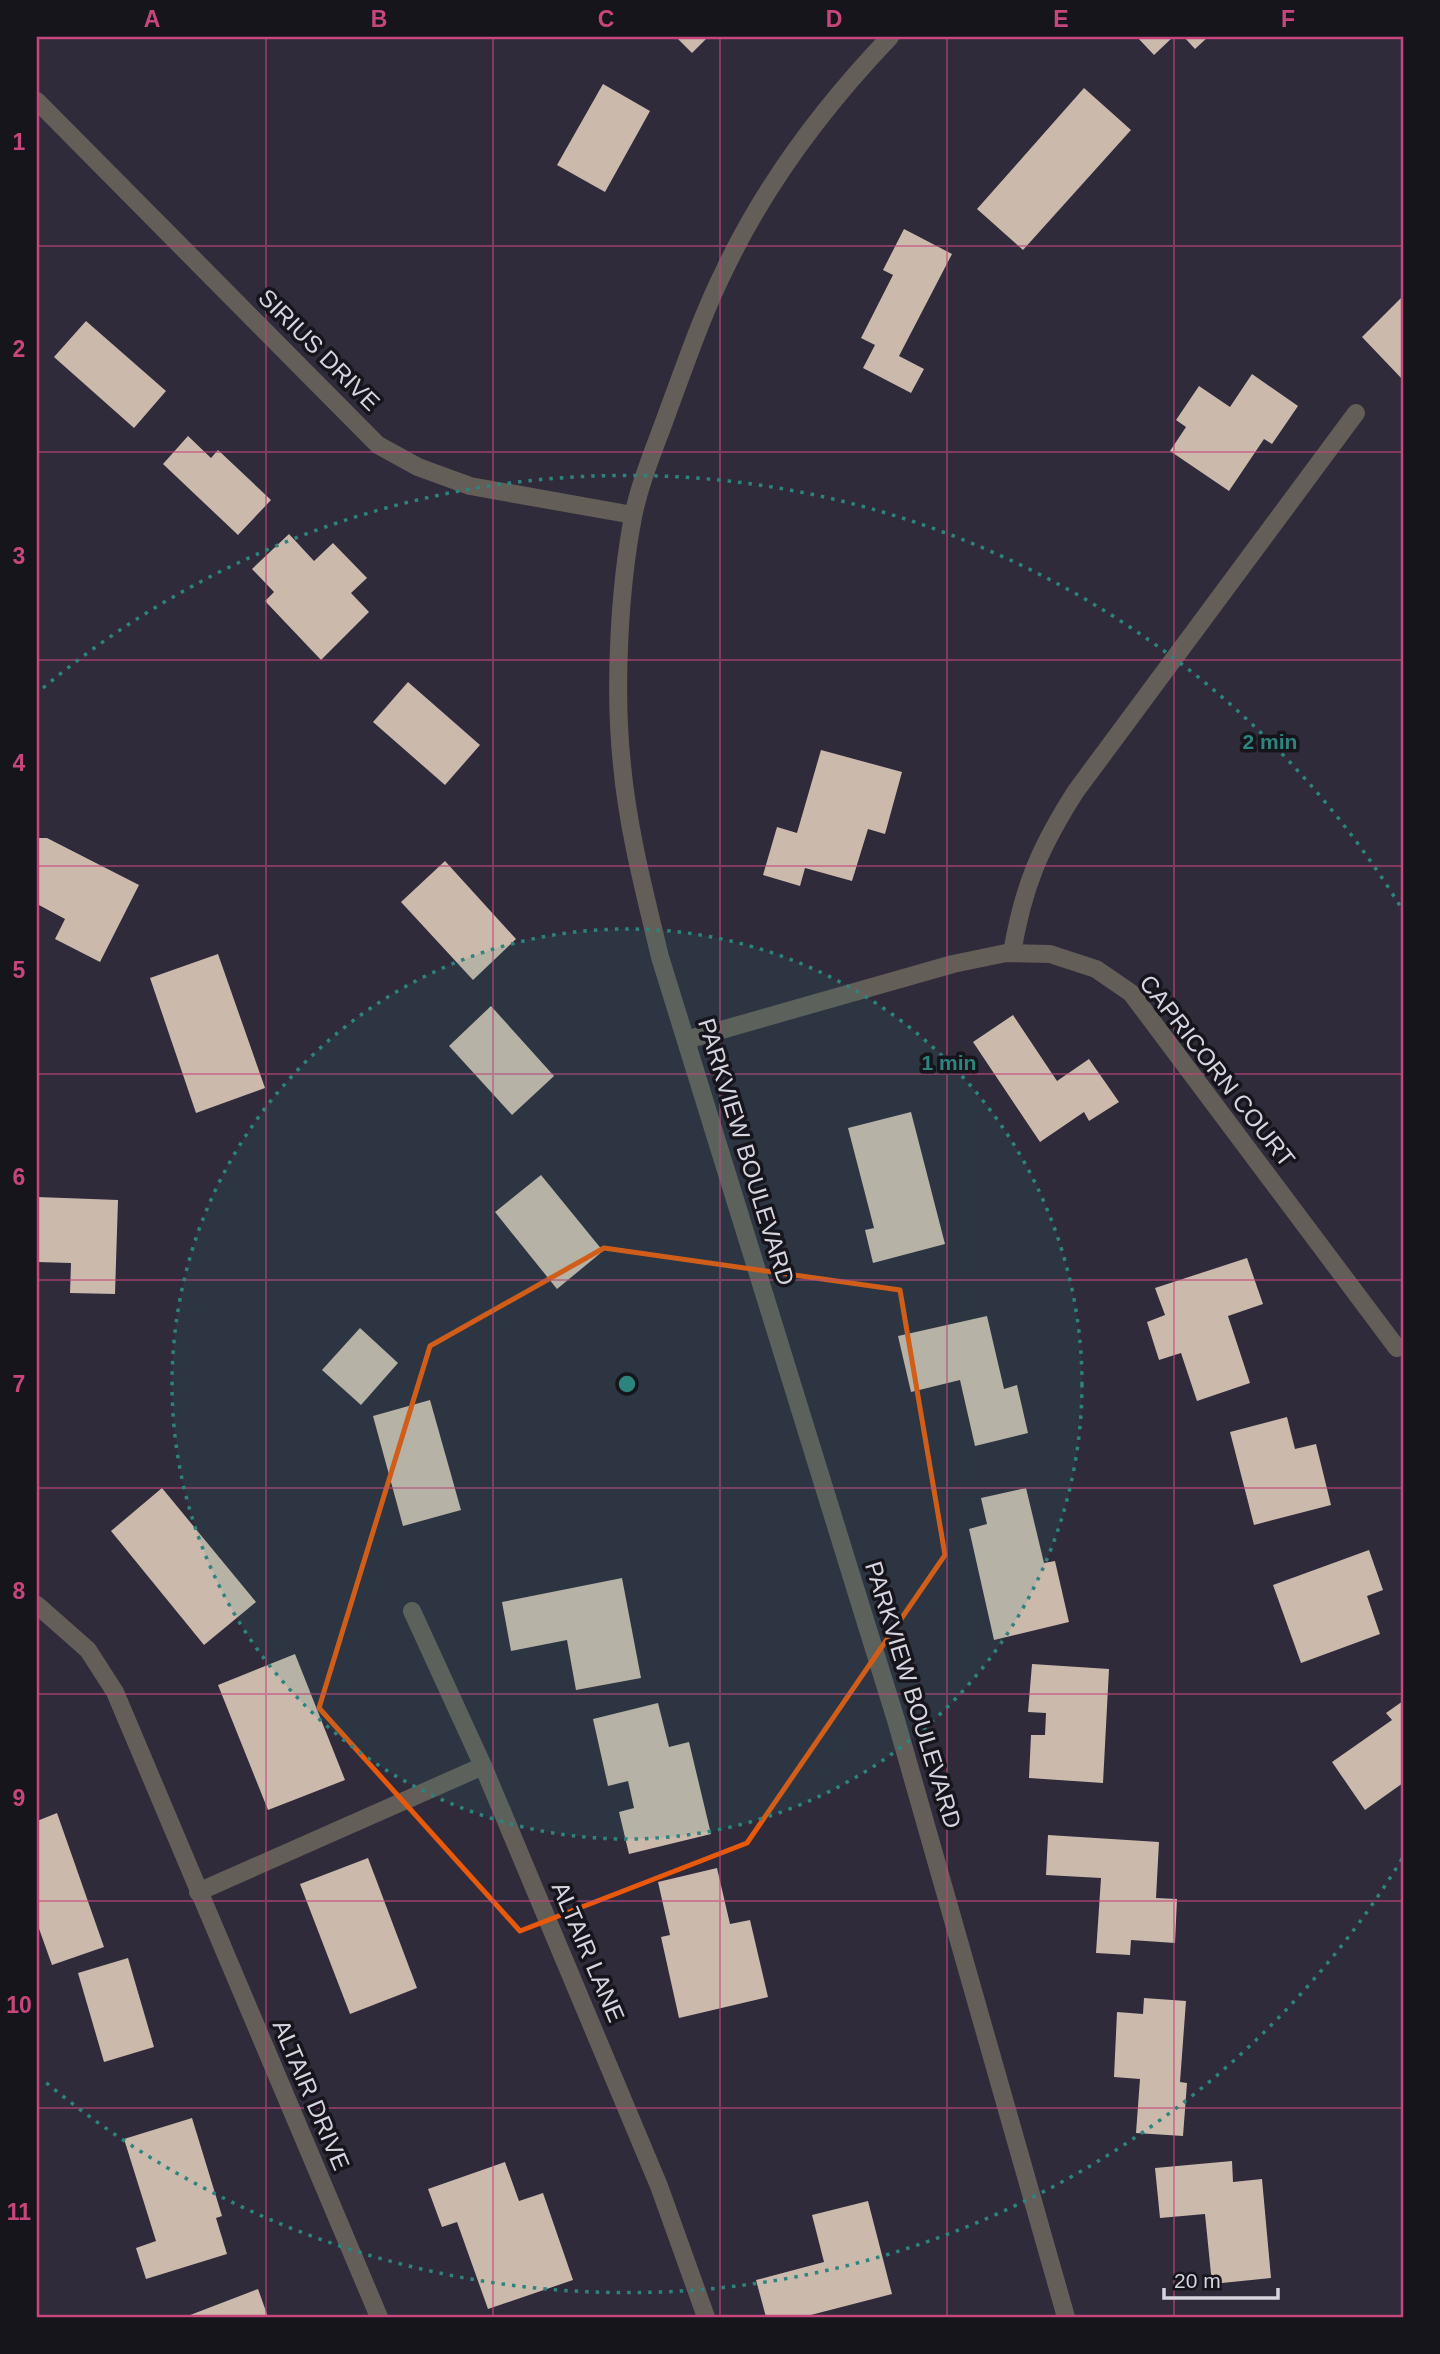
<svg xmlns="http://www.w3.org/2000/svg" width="1440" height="2354" font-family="Helvetica,sans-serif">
	<rect width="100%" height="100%" fill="#2f2b3b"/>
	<g fill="#cbb9ac">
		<polygon points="676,37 708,37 692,53"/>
		<polygon points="1137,37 1173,37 1154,55"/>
		<polygon points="1184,37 1208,37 1195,49"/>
		<polygon points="603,84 650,111 605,192 557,165"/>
		<polygon points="1084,88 1131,130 1023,250 977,209"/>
		<polygon points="904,229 952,254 899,356 924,369 911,393 863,368 875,345 861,338 893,275 883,270"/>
		<polygon points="1403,296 1403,380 1362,337"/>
		<polygon points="86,321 166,391 134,428 54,357"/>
		<polygon points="1252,374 1298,406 1272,444 1264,439 1229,491 1170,451 1186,427 1176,420 1199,386 1230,407"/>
		<polygon points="188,436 211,458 218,450 271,500 238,535 163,464"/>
		<polygon points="289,534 314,561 333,543 367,578 351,593 369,612 321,660 265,601 274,592 252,569"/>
		<polygon points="408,682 480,745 445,785 373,722"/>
		<polygon points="821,750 902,772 885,834 868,829 852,881 805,868 800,886 763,875 777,827 797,833"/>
		<polygon points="37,838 47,838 139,885 100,962 55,939 65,919 37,904"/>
		<polygon points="445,861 516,939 473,980 401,902"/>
		<polygon points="218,954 265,1088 196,1113 150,978"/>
		<polygon points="491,1006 554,1076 512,1115 449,1046"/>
		<polygon points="1013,1015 1057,1081 1089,1059 1119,1102 1089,1121 1084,1112 1040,1142 973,1042"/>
		<polygon points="911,1112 945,1244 873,1263 865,1230 874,1228 848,1128"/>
		<polygon points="541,1175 603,1251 557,1289 495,1212"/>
		<polygon points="37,1197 118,1200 115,1294 70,1293 71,1263 37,1262"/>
		<polygon points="1247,1258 1263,1304 1228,1316 1250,1383 1197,1401 1181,1353 1159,1360 1147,1322 1165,1315 1155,1288"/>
		<polygon points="987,1316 1004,1389 1017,1385 1028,1433 975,1446 960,1380 911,1392 898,1336"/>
		<polygon points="360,1328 398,1363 361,1405 322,1370"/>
		<polygon points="430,1400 461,1510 403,1526 373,1416"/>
		<polygon points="1287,1417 1295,1449 1316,1444 1331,1505 1254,1525 1230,1432"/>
		<polygon points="162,1488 256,1602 204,1645 111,1531"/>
		<polygon points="1026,1488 1044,1563 1055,1561 1069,1622 994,1640 969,1529 987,1524 981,1498"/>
		<polygon points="1369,1550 1383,1590 1367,1596 1380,1634 1301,1663 1273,1585"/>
		<polygon points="622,1578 641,1678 576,1690 567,1640 511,1651 502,1602"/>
		<polygon points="295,1654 345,1780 268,1810 218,1685"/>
		<polygon points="1032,1664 1109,1669 1103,1783 1029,1778 1031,1735 1045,1735 1046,1713 1028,1712"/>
		<polygon points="1403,1701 1403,1783 1365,1810 1332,1762 1392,1720 1386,1713"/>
		<polygon points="658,1703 669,1747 689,1742 711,1834 629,1854 619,1812 634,1808 628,1781 608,1786 593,1719"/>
		<polygon points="57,1813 104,1947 52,1965 37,1923 37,1821"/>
		<polygon points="1048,1835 1159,1842 1156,1898 1177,1899 1175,1943 1131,1940 1130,1955 1096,1953 1101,1878 1046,1875"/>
		<polygon points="368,1858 417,1988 350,2014 300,1884"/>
		<polygon points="717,1868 730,1924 750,1920 768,1997 679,2018 661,1937 670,1935 658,1882"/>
		<polygon points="128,1958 154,2047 104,2062 78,1973"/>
		<polygon points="1144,1998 1186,2001 1180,2082 1187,2083 1183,2136 1136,2133 1140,2079 1114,2077 1117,2012 1143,2014"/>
		<polygon points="192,2118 222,2216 216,2218 227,2254 146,2279 136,2248 156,2241 124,2139"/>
		<polygon points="1232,2161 1233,2182 1262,2179 1271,2278 1212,2284 1205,2214 1160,2218 1155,2168"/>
		<polygon points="505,2162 519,2201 543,2193 573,2280 488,2309 457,2222 442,2227 428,2189"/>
		<polygon points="868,2201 892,2294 803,2317 766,2317 756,2280 824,2262 812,2215"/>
		<polygon points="258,2289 268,2317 185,2317"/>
	</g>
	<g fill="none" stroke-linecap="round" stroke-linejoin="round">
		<g stroke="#635e57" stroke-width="18">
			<path d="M890 37C825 105 766 183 725 269 702 315 686 363 668 411 656 445 640 481 633 517 619 590 614 691 622 765 628 830 645 894 660 957L896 1720 1066 2317"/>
			<polyline points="37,101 378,445 418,467 470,486 633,515"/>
			<path d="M1012 953C1023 887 1040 847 1076 791L1356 413"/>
			<polyline points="686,1040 953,964 1006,953 1050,954 1096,969 1131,993 1397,1348"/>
			<polyline points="37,1605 88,1650 115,1692 379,2317"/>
			<polyline points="412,1611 483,1766 659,2186 706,2317"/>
			<polyline points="198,1892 483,1766"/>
		</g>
	</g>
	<path fill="none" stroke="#e8590c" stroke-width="5" stroke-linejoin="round" d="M604 1248 900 1290 945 1555 747 1843 520 1931 319 1708 430 1346Z"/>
	<path fill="none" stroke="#c7477c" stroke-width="2" stroke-opacity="0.55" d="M266 37V2317M493 37V2317M720 37V2317M947 37V2317M1174 37V2317M37 246H1403M37 452H1403M37 660H1403M37 866H1403M37 1074H1403M37 1280H1403M37 1488H1403M37 1694H1403M37 1901H1403M37 2108H1403"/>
	<circle cx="627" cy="1384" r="455" fill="#2d847f" fill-opacity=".12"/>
	<g fill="none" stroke="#2d847f" stroke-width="3.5" stroke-dasharray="3.5 7">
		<circle cx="627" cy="1384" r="455"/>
		<path d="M1402 1859A909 909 0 0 1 43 2080M43 688A909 909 0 0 1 1402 909"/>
	</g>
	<g text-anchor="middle" stroke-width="7" stroke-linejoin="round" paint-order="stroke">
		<g font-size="24" fill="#d6d4de" stroke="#17151c">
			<text transform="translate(319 350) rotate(45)" y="8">SIRIUS DRIVE</text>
			<text transform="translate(1217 1071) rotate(52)" y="8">CAPRICORN COURT</text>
			<text transform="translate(746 1152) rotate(73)" y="8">PARKVIEW BOULEVARD</text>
			<text transform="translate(913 1695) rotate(73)" y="8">PARKVIEW BOULEVARD</text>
			<text transform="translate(588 1952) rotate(67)" y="8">ALTAIR LANE</text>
			<text transform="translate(311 2095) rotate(67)" y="8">ALTAIR DRIVE</text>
		</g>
	</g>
	<circle cx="627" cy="1384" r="10" fill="#2d847f" stroke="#17151c" stroke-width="3.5"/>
	<g font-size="21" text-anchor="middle" font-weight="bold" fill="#2d847f" stroke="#17151c" stroke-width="7" stroke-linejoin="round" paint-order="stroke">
		<text x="1270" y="749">2 min</text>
		<text x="949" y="1070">1 min</text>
	</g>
	<rect width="1440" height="2354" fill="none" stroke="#17151c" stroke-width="77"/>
	<path d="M1164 2288v10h114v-10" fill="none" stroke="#d6d4de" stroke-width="3.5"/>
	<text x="1174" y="2288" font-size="21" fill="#d6d4de" stroke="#17151c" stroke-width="5" paint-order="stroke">20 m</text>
	<rect x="38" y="38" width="1364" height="2278" fill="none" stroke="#c7477c" stroke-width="2.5"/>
	<g font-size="23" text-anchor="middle" font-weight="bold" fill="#c7477c">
		<text x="152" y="27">A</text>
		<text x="379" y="27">B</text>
		<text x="606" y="27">C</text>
		<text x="834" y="27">D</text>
		<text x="1061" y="27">E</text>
		<text x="1288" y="27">F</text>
		<text x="19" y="150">1</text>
		<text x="19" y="357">2</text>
		<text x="19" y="564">3</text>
		<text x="19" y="771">4</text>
		<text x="19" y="978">5</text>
		<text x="19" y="1185">6</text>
		<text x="19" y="1392">7</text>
		<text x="19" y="1599">8</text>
		<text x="19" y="1806">9</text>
		<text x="19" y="2013">10</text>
		<text x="19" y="2220">11</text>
	</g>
</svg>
